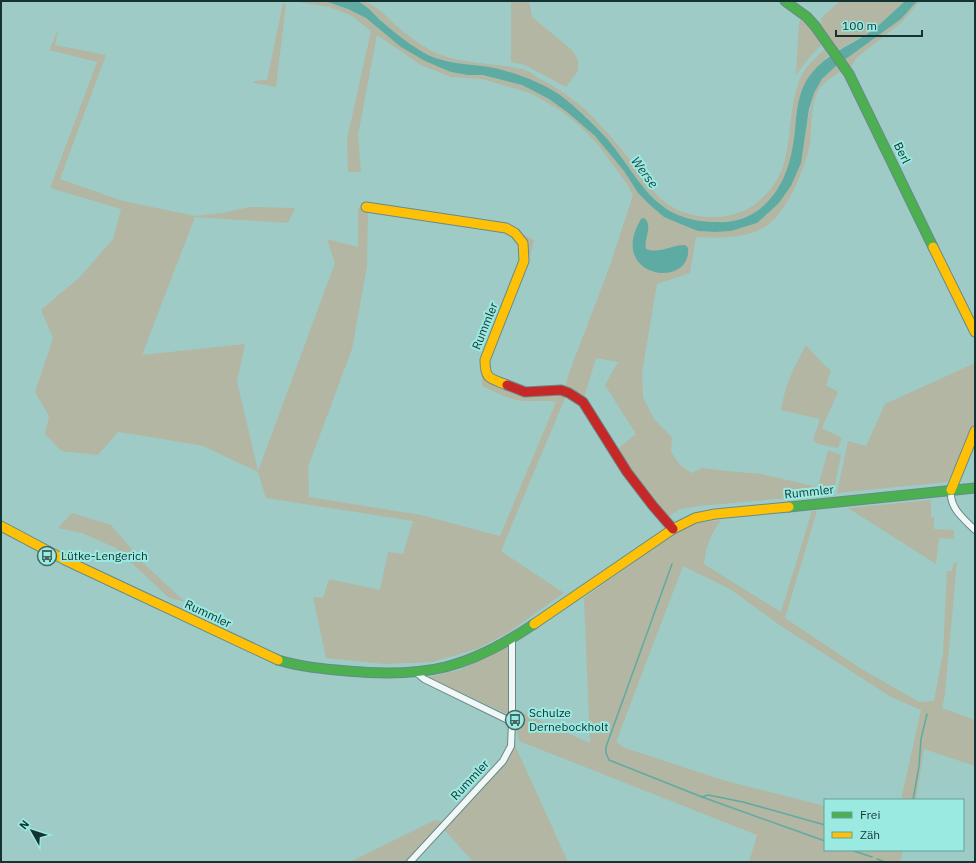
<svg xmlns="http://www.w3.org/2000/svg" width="976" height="863" font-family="'IBM Plex Sans',sans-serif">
	<rect width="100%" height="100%" fill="#9fcbc6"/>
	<g fill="#b2b6a2">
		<path d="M292 1H320L328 2 348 9 366 18 401 47 451 72 468 75H483L522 85 549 99 567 112 595 136 624 171 638 193 651 206 664 217 698 231 715 232 731 231 757 223 778 204 806 126 814 93 822 79 836 66 841 71C834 76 825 81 820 88 809 103 813 131 809 148 804 171 785 217 763 228 742 239 719 238 696 237L690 273 657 284 642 373 643 397 654 419 672 437 671 452 680 465 692 473 702 468 727 471 761 474 818 487 828 450 841 455 833 494 699 506 680 509 668 517 639 485 616 450 636 434 605 385 618 362 596 358 584 398 565 388 569 373 609 268 633 195 627 184 599 146 581 127 560 110 530 93 482 79 451 77 421 65 377 35 358 135 361 172H348L347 139 371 31 352 16 330 7Z"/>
		<path d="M357 1C375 1 387 18 400 29 410 37 421 45 432 51 460 65 492 62 522 69 529 71 536 76 542 80 563 91 584 106 599 124 613 138 625 154 637 169 643 177 648 186 655 193 671 211 694 218 717 217 733 216 748 211 759 201 799 168 783 121 800 79 804 67 816 58 825 49L828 56C816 68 805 79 800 96 797 106 796 118 795 128 793 158 786 188 761 208 740 225 700 228 677 215 643 197 632 167 608 140 596 125 578 108 562 97 556 93 548 90 542 87 528 81 514 72 499 69 476 64 454 65 431 56 403 45 382 18 357 1Z"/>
		<polygon points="511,1 529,1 532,17 573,51 578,61 578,71 566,87 525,65 511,62"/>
		<polygon points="840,1 905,1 888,17 867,34 838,50 801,8 822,24 821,18"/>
		<polygon points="917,1 920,1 901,23 856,58 852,66 849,67 845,59 901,19"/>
		<polygon points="283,3 286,4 276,87 254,83 254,81 267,80"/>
		<polygon points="801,19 812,28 823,43 808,59 796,75 799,23"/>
		<path d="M59 28 55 45 106 55 60 179 123 201 195 216 222 213 250 207 295 208 288 223 195 217 142 355 245 344 237 381 258 471 335 263 327 239 358 247V208L368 209 367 266 352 349 308 467 309 497 421 515 500 536 556 402C545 399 535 402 524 401 508 400 496 392 482 386V374L492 383 560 393 565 398 501 551 564 593 509 632 477 649 432 662 384 664 326 658 313 597 323 598 329 579 380 590 388 552 403 554 413 521 266 498 258 472 203 446 139 435 118 432 98 455 61 451 45 434 49 416 35 392 53 338 41 310 80 277 113 239 121 209 50 188 97 62 49 50Z"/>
		<polygon points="517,231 534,240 526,272 489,361 487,360 523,269"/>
		<path d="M806 345 825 366 831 370 826 385 838 392 822 428 842 438 838 448 818 444 813 440 820 419 781 410C785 385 794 367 806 345Z"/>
		<polygon points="975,363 975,422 958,461 947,482 837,493 848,441 866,446 885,404"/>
		<polygon points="931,500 931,517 934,517 934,529 954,530 954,539 939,538 936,564 848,508"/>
		<path d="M812 511H817L785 618 860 668 919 702 934 701 943 653 947 571H952L953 565 957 561 945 694 942 708 975 720V766L924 749 916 800H901L921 710 891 697 781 626 730 589 683 566 616 742 625 748 726 781 825 806V850H903L900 862H749L757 835 519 741 516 726V710L590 743 584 598 678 531 698 523 721 520C711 533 706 547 704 564L781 612Z"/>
		<polygon points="72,513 111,525 144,564 185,602 168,597 116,548 82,533 58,528"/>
		<polygon points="509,646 509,715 428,677 460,670"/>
		<polygon points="514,743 568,862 473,862 441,826 407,862 350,862 435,820 450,823 510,753"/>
	</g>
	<g fill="#5eaba4">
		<path d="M320 1C328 1 352 0 359 2 367 6 374 14 380 20 395 33 411 46 428 55 446 63 464 64 482 66 507 69 539 81 560 95 575 106 597 127 609 141 643 183 655 222 717 222 733 223 749 218 761 208 785 188 792 159 795 130 797 110 798 90 811 74 826 55 846 47 866 35 880 25 892 13 905 1H917L901 19 836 66 822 79 814 93 809 109 801 163 791 186 778 204 757 223 731 231 715 232 698 231 678 223 664 217 651 206 638 193 624 171 595 136 567 112 549 99 522 85 483 75H468L451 72 425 61 401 47 366 18 348 9 328 2Z"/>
		<path d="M644 218C654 226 643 239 646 249 660 254 671 245 685 245L688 248C692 290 606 278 641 219Z"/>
	</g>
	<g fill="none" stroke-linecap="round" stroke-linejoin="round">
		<g stroke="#5eaba4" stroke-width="1.5">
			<polyline points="672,564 606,747 606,753 609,760 702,797 825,841"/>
			<polyline points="702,797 708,795 743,802 825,825"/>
			<polyline points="913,800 919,766 921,739 927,714"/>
			<polyline points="851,850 872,857"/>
			<polyline points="877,859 885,862"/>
		</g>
		<g stroke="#668b87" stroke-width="8">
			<g id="street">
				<path d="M951 490C949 508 964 519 975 530"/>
				<polyline points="418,674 424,679 512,722 512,639"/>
				<polyline points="410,862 503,761 511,746 512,722"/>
			</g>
		</g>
		<g stroke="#668b87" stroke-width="11">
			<g id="fast">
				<polyline points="785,1 807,17 815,26 849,74 933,247"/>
				<polyline points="789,507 975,488"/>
				<path d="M278 660C301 667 324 669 347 671 426 678 468 669 534 624"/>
			</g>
		</g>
		<g stroke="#668b87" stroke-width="11">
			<g id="slow">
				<path d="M366 207 506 228 515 233 523 243 524 261 485 360C485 380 490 378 507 385"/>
				<polyline points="933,247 975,332"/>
				<polyline points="951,490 975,431"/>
				<polyline points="1,526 65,560 278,660"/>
				<polyline points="534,624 673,529 695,518 715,514 789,507"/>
			</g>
		</g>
		<g stroke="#668b87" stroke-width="11">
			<polyline id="jam" points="507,385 525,392 561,390 569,393 583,402 627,472 653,506 673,529"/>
		</g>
		<use href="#street" stroke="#f1f7f6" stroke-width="6"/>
		<use href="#fast" stroke="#4caf50" stroke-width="9"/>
		<use href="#slow" stroke="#ffc107" stroke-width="9"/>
		<use href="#jam" stroke="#c62828" stroke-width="9"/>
	</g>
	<defs>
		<g id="bus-ring" transform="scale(1)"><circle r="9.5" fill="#9aeae2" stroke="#436865" stroke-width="1.5"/><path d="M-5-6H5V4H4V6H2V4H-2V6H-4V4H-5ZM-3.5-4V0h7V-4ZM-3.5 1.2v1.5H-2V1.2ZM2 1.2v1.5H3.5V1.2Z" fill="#436865"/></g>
	</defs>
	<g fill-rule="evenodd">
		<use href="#bus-ring" x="47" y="556"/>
		<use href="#bus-ring" x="515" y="720"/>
	</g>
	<g text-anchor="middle" stroke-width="4" stroke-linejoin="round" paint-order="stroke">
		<g font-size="12" fill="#123331" stroke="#9aeae2">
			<text transform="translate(902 153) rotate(64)" y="4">Berl</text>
			<text transform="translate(485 326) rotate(-68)" y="4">Rummler</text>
			<text transform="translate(809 492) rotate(-6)" y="4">Rummler</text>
			<text transform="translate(208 614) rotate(25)" y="4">Rummler</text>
			<text transform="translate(470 780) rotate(-47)" y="4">Rummler</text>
		</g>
		<g font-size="12" fill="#123331" stroke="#9aeae2" text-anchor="start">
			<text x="61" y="560">Lütke-Lengerich</text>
			<text x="529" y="717">Schulze<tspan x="529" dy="14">Dernebockholt</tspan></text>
		</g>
		<g font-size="13" font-style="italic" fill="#1f4946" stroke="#9aeae2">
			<text transform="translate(645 172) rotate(54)" y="5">Werse</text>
		</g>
	</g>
	<rect width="976" height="863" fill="none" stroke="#123331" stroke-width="4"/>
	<rect x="824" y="799" width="140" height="52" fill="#9aeae2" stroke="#64a19b"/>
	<rect x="832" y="812" width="20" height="6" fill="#4caf50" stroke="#64a19b"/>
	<text x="860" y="819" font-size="12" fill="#123331">Frei</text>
	<rect x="832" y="832" width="20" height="6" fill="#ffc107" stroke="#64a19b"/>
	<text x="860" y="839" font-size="12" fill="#123331">Zäh</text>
	<g transform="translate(32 831) rotate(309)" stroke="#9aeae2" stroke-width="3" paint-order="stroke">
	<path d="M0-3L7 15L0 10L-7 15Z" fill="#123331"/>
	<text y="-6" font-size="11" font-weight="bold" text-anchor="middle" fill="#123331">N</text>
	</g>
	<path d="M836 30v6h86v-6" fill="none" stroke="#123331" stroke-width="2"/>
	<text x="842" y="30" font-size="12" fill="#123331" stroke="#9aeae2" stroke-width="3" paint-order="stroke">100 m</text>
</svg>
